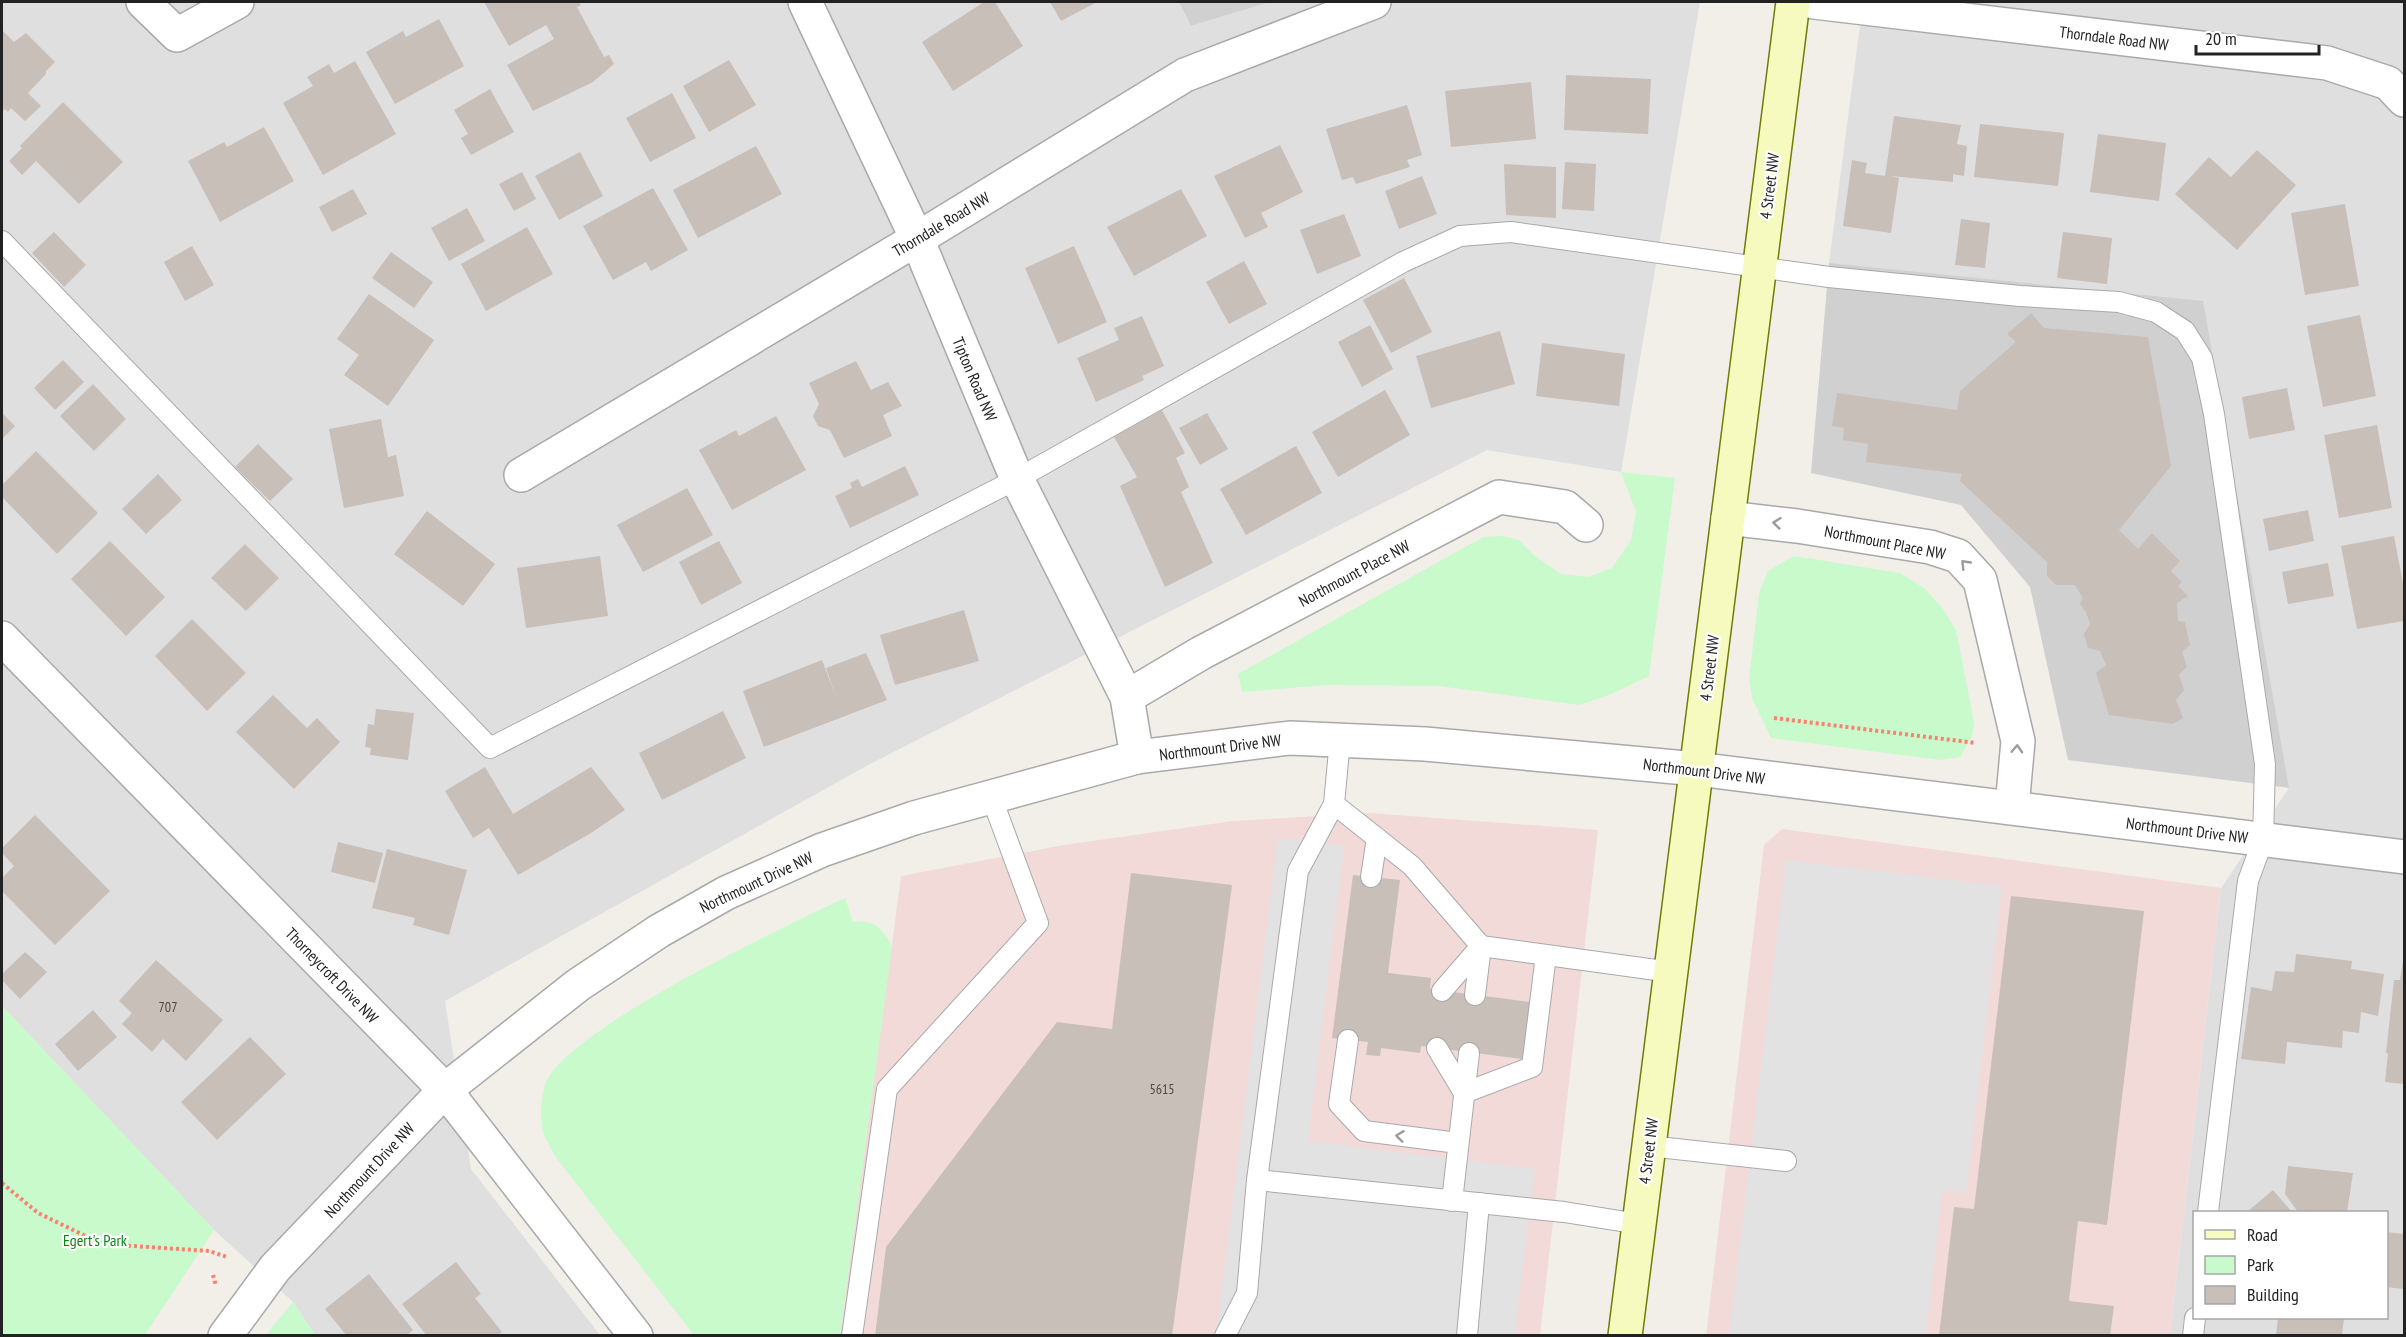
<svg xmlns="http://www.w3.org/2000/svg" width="2406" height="1337" font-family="'PT Sans Narrow',sans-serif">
	<rect width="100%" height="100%" fill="#f2efe9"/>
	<g fill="#e0dfdf" fill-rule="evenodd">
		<polygon points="2,2 1179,2 1191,26 1270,2 1700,2 1621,472 1487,450 870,764 445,1001 471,1169 600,1335 315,1335 293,1302 214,1230 2,1006"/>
		<path d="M1863 2H2404V1335H2170L2221 888 2289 788 1829 263ZM2194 1212H2386V1318H2194Z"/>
	</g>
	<g fill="#f2dad9">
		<polygon points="1370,813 1598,830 1540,1335 840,1336 901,876 1064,845 1233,821"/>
		<polygon points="1782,829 2221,888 2170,1335 1706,1336 1764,845"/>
	</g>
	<g fill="#d0d0d0">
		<polygon points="1179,2 1270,2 1191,26"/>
		<polygon points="1829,263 2203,301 2289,788 2068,760 2030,587 1961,505 1811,473"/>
	</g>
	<g fill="#c8facc">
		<polygon points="1621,472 1675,478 1649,676 1609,695 1579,705 1439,686 1325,685 1242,692 1238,674 1483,537 1503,536 1519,540 1535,556 1561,574 1588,577 1612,568 1631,540 1636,512"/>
		<polygon points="1794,556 1900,573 1924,588 1941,606 1956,630 1974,722 1972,736 1960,757 1941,760 1771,738 1752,698 1749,680 1759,593 1768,571"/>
		<path d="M845 898 853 922C875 919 882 928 892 946L840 1335H694L557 1159C553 1151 547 1143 544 1135 539 1121 541 1099 545 1085 561 1032 789 924 845 898Z"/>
		<polygon points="2,1006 214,1230 145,1335 2,1335"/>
		<polygon points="293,1302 315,1335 266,1335"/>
	</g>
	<g fill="#e2e2e2">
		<polygon points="1278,838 1344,846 1308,1141 1535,1169 1514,1335 1216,1336"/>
		<polygon points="1786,860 2002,886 1966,1193 1942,1190 1926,1335 1729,1336"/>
	</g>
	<g fill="#c7bfb8">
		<polygon points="484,2 579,2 581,5 577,7 604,57 609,55 614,64 593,82 533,111 507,65 554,39 546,25 509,46"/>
		<polygon points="984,2 995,2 1023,46 953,91 922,42"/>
		<polygon points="1050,2 1097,2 1061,21"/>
		<polygon points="439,19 464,66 395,104 366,52 403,31 406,37"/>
		<polygon points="2,30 14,42 26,33 55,62 46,71 46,74 28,93 41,106 25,121 11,108 8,112 5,109 2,112"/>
		<polygon points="729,60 756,105 709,132 683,86"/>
		<polygon points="355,61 396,134 323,175 283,103 313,86 307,77 329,64 334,73"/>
		<polygon points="1566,75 1651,79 1648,134 1564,130"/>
		<polygon points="1531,82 1536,139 1451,147 1445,91"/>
		<polygon points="490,89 514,132 471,155 461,138 468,134 454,110"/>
		<polygon points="672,93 696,138 650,162 626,118"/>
		<polygon points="63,102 123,162 79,204 36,161 22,175 9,161 22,148 20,146"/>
		<polygon points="1407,105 1422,155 1407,160 1410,167 1356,184 1353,177 1342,180 1326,129"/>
		<polygon points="1894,116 1961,125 1957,144 1967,146 1964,176 1953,174 1953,182 1891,176 1899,178 1891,233 1843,226 1852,160 1867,163 1865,173 1885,176"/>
		<polygon points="1980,124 2064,133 2058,186 1974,177"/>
		<polygon points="264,127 294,181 220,222 188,161 224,142 227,147"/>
		<polygon points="2098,134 2166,143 2159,201 2090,192"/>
		<polygon points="1280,145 1303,192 1261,213 1268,227 1245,238 1214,176"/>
		<polygon points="756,146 782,194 698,238 673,190"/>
		<polygon points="2257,150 2296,185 2237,250 2175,194 2209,157 2231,177"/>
		<polygon points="580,152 603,196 559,220 535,176"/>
		<polygon points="1565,162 1596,164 1594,211 1562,209"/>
		<polygon points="1504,164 1556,167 1556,218 1506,215"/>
		<polygon points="522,172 536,199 514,211 499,184"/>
		<polygon points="1422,176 1437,214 1399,229 1385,191"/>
		<polygon points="653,188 688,250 651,271 646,262 613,280 583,226"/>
		<polygon points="353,189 367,214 332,232 319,207"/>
		<polygon points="1181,189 1207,236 1134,276 1107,227"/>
		<polygon points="2345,204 2359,286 2305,295 2291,213"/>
		<polygon points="467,208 485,241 449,261 431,228"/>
		<polygon points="1344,214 1361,256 1317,274 1300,230"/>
		<polygon points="1961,219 1990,223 1985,268 1955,265"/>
		<polygon points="527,227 553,274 486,311 461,264"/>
		<polygon points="54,232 86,265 64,287 32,253"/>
		<polygon points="2063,232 2112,238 2107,284 2057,278"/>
		<polygon points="192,246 214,285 185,301 164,262"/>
		<polygon points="1074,246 1107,322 1058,344 1025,268"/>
		<polygon points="391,252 433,282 414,308 372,278"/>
		<polygon points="1244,261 1267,304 1229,324 1206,282"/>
		<polygon points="1404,278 1432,332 1391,353 1363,300"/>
		<polygon points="369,294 434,340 388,406 344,375 359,355 337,339"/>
		<polygon points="2031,313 2044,328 2148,337 2171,466 2119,530 2138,549 2152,533 2180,561 2171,571 2182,582 2178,586 2188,596 2177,603 2178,621 2185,622 2190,645 2182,652 2187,667 2179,675 2184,690 2176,700 2183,718 2173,724 2109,715 2096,673 2106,665 2100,651 2088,648 2084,634 2090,624 2086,612 2080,604 2083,598 2075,585 2056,585 2047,576 2047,562 1960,481 1962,474 1866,462 1868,444 1843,440 1844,428 1832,426 1837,393 1957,410 1960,391 2016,342 2007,334"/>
		<polygon points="2360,315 2376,396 2323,407 2307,326"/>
		<polygon points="1142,316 1164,366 1142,376 1144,380 1096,402 1077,358 1119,340 1114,328"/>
		<polygon points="1370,325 1393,369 1362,387 1338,342"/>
		<polygon points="1500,331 1515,384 1431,408 1416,356"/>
		<polygon points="1542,343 1625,354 1619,406 1536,396"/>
		<polygon points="63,360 84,382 55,410 34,388"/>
		<polygon points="856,361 871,390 888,382 902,406 883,415 892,436 844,458 830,430 818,426 813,416 819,404 809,383"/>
		<polygon points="93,384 126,419 94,451 60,416"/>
		<polygon points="2287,388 2295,430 2249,439 2242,397"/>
		<polygon points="1385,390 1410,435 1338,477 1312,432"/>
		<polygon points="1162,410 1185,453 1176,458 1189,487 1181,492 1213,563 1165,587 1120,486 1137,477 1114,437"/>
		<polygon points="2,413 15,426 2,439"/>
		<polygon points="1207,413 1228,449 1200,465 1179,428"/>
		<polygon points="776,416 806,470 732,510 699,450 736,430 739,436"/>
		<polygon points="381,419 388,457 396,455 404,496 344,508 329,429"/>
		<polygon points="2377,425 2392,508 2339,518 2324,435"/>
		<polygon points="258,444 293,479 270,501 235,467"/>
		<polygon points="1296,446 1322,493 1246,535 1220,489"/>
		<polygon points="36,451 98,513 57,554 2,497 2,485"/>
		<polygon points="905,466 919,495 850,528 835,496 852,488 850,483 858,479 862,487"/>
		<polygon points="158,474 182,500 146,534 122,509"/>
		<polygon points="687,488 713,535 643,572 617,525"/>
		<polygon points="2308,510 2314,541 2269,551 2263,519"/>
		<polygon points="427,511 495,564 463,606 394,554"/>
		<polygon points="2394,536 2404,589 2404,621 2357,629 2341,546"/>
		<polygon points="110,541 165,597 126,636 71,579"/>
		<polygon points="719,541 742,583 701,605 679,562"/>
		<polygon points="245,544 279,578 246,611 211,578"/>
		<polygon points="600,556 608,616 526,628 517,568"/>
		<polygon points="2328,563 2334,596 2288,604 2282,572"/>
		<polygon points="964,610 979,661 895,685 880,635"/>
		<polygon points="192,619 246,673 207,711 155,656"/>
		<polygon points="866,653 887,700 764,747 743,691 822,660 836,697 826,668"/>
		<polygon points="273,695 307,728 317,718 340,742 294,789 236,732"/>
		<polygon points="376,709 414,713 408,760 370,755 371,748 365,747 368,724 374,725"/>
		<polygon points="723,711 746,758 662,800 639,753"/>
		<polygon points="485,767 513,814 591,767 625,810 591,833 518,875 489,828 473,838 445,791"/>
		<polygon points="35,815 110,891 55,945 2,891 2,878 14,866 2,853 2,848"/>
		<polygon points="338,842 383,853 375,883 331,872"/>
		<polygon points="387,849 467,870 449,935 413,925 415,918 372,908"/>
		<polygon points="1131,873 1232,885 1172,1336 875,1336 886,1247 1057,1022 1112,1029"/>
		<polygon points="1353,875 1400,880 1388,973 1431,978 1430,989 1537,1003 1529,1060 1421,1046 1420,1053 1381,1048 1380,1056 1366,1055 1368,1042 1332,1038"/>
		<polygon points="2011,896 2144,911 2107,1225 2078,1221 2069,1301 2114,1306 2110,1336 1939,1336 1954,1207 1974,1209"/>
		<polygon points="25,952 47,972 20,999 2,980 2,974"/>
		<polygon points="2296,954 2352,961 2351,969 2384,974 2378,1016 2361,1012 2359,1033 2343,1031 2342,1048 2287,1042 2285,1064 2241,1059 2251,987 2272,991 2275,971 2294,972"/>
		<polygon points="156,960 223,1020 186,1061 163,1039 152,1052 122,1024 132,1013 119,1001"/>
		<polygon points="2403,961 2404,962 2404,1084 2385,1082 2388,1053 2386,1053 2394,980 2400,980"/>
		<polygon points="93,1010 117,1037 78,1071 55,1044"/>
		<polygon points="250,1037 286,1074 217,1140 181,1102"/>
		<polygon points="2288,1166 2353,1173 2347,1212 2298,1212 2285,1194"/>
		<polygon points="2273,1190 2292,1212 2247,1212"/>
		<polygon points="2386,1232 2404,1234 2404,1289 2386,1287"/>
		<polygon points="456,1262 481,1294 475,1298 502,1332 497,1336 427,1336 402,1304"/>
		<polygon points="369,1274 413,1330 406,1336 347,1336 325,1309"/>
		<polygon points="2278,1318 2344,1318 2342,1336 2276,1336"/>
	</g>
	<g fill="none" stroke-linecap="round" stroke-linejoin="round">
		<g stroke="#a9a9a9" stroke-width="22">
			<g id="service">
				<polyline points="2,241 490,748 1017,479 1403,262 1460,236 1511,232 1829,277 2020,296 2119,302 2156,312 2185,331 2202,358 2214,414 2265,764 2263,840 2248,881 2208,1212"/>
				<polyline points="1334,804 1412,866 1481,946 1671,972"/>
				<polyline points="1371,877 1377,838"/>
				<polyline points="1442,991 1481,946"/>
				<polyline points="1475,995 1481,946"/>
				<polyline points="1348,1040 1339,1104 1364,1131 1458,1143"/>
				<polyline points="1437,1048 1464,1093 1532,1067 1546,955"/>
				<polyline points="1649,1146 1786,1161"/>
				<polyline points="1257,1180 1564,1212 1639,1224"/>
				<polyline points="1452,1201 1469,1053"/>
				<polyline points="852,1336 887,1089 1038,923 991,796"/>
				<polyline points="1225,1336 1247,1293 1257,1180 1298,871 1334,804 1340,740"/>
				<polyline points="1467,1336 1479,1203"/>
				<polyline points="2193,1336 2195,1318"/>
			</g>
		</g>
		<g stroke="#a9a9a9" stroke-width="36">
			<g id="minor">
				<polyline points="143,2 177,35 237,2"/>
				<polyline points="805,2 917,239 1017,479 1127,697 1137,757"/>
				<polyline points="1814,2 2327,63 2388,83 2404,100"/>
				<polyline points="521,475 917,239 1185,75 1374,2"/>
				<polyline points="1728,518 1797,526 1930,547 1958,556 1980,580 2018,741 2012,807"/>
				<polyline points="2,638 445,1090 636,1336"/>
				<polyline points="1127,697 1201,653 1499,497 1565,507 1586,525"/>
			</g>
		</g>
		<g stroke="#a9a9a9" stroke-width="36">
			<polyline id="tertiary" points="225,1336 275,1268 445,1090 578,985 659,931 726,893 822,850 914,818 1137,757 1290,738 1425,744 1697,769 2404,857"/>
		</g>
		<g stroke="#707d05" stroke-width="36">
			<polyline id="secondary" points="1625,1336 1793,2"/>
		</g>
		<g stroke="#fa8072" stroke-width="4" stroke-dasharray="3 3" stroke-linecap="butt">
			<polyline points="1774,718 1976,743"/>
			<polyline points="2,1183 38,1213 102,1244 209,1251 227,1257"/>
			<polyline points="213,1275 216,1286"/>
		</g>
		<use href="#service" stroke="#fff" stroke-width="20"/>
		<use href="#minor" stroke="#fff" stroke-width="33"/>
		<use href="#tertiary" stroke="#fff" stroke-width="33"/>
		<use href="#secondary" stroke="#f7fabf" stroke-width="33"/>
	</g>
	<defs><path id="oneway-chevron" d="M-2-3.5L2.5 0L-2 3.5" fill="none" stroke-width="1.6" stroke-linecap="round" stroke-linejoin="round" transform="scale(1.5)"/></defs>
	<g stroke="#9c9c9c">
		<use href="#oneway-chevron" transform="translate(1777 523) rotate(-174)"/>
		<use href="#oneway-chevron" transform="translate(1965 564) rotate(-134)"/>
		<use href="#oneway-chevron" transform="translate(2017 749) rotate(-87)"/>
		<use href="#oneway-chevron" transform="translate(1400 1136) rotate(-173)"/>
	</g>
	<g text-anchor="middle" stroke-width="4.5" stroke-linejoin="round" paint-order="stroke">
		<g font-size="14" fill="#4b4948">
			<text x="168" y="1012">707</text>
			<text x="1162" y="1094">5615</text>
		</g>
		<g font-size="16" fill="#222" stroke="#fff">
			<text transform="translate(2114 38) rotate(7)" y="6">Thorndale Road NW</text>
			<text transform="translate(1769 186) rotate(-83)" y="6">4 Street NW</text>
			<text transform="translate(941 224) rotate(-31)" y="6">Thorndale Road NW</text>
			<text transform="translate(975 379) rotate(67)" y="6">Tipton Road NW</text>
			<text transform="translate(1885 542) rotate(11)" y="6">Northmount Place NW</text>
			<text transform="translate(1354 573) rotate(-28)" y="6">Northmount Place NW</text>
			<text transform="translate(1709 668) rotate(-83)" y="6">4 Street NW</text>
			<text transform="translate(1220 747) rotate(-7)" y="6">Northmount Drive NW</text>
			<text transform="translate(1704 771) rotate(7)" y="6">Northmount Drive NW</text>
			<text transform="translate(2187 830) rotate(7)" y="6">Northmount Drive NW</text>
			<text transform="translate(756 882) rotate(-25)" y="6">Northmount Drive NW</text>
			<text transform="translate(332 975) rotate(46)" y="6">Thorneycroft Drive NW</text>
			<text transform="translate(1648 1151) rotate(-83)" y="6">4 Street NW</text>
			<text transform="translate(369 1170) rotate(-47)" y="6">Northmount Drive NW</text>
		</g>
		<g font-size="16" fill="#0c8416" stroke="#fff">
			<text x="95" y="1246">Egert's Park</text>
		</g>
	</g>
	<rect width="2406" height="1337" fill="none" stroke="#222222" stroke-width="6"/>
	<rect x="2193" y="1211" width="195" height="108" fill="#ffffff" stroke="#a7a7a7" stroke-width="1.5"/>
	<rect x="2205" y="1230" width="30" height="9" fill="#f7fabf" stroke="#a7a7a7" stroke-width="1.5"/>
	<text x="2247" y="1241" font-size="18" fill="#222222">Road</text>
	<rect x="2205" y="1256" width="30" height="18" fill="#c8facc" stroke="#a7a7a7" stroke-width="1.5"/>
	<text x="2247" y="1271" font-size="18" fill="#222222">Park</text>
	<rect x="2205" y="1286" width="30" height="18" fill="#c7bfb8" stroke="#a7a7a7" stroke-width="1.5"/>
	<text x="2247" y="1301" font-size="18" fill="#222222">Building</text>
	<path d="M2196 45v9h123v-9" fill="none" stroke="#222222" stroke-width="3"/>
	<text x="2205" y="45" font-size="18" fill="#222222" stroke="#ffffff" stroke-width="4.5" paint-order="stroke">20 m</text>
</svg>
